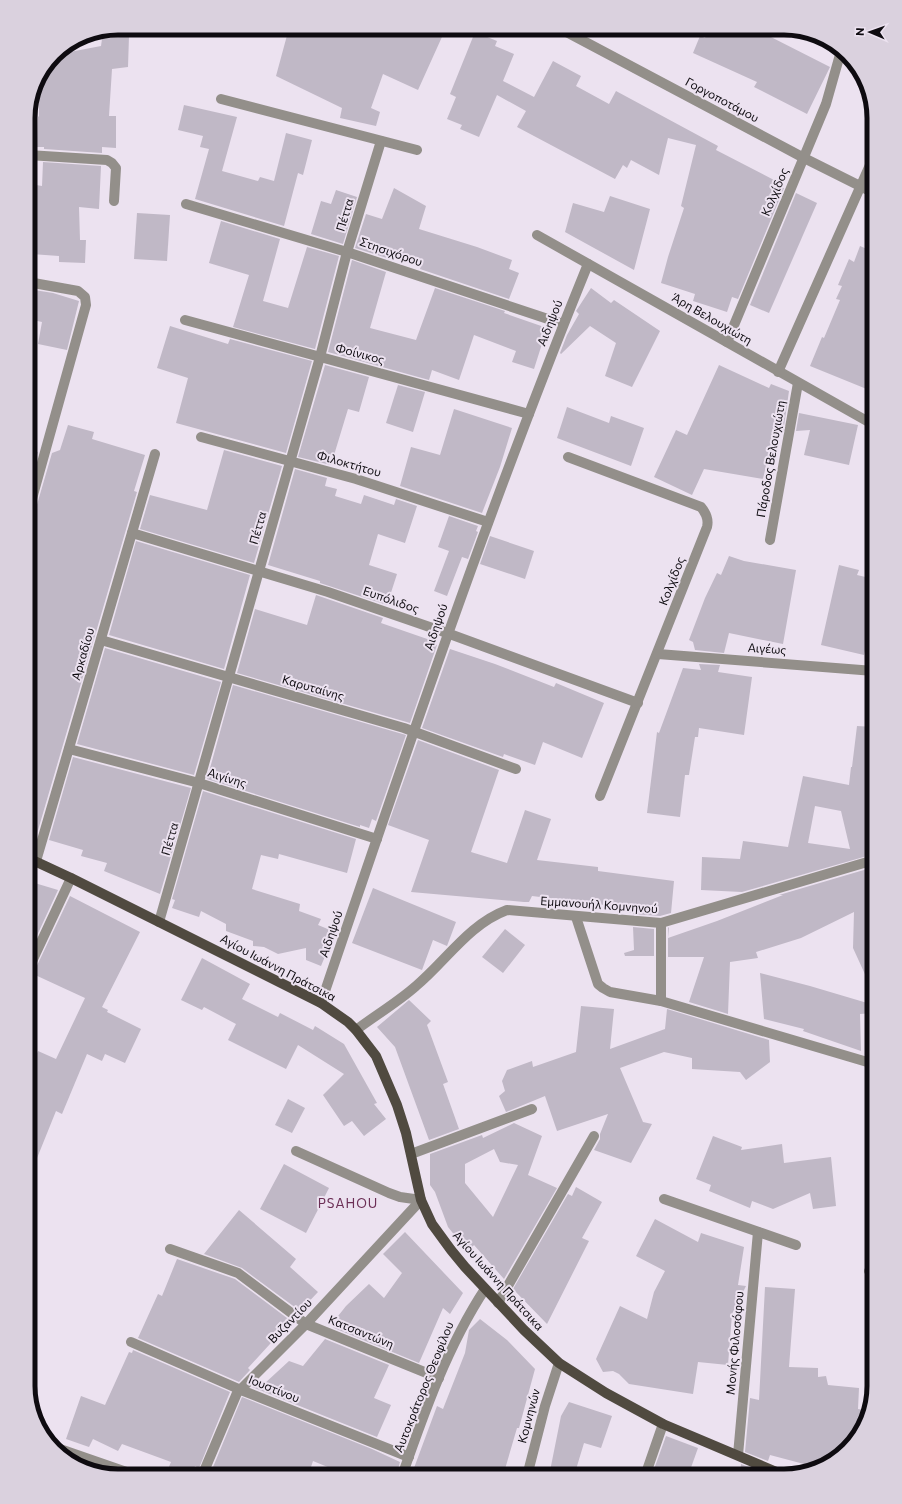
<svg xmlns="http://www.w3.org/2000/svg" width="902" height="1504" font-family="Commissioner,sans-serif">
	<rect width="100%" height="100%" fill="#ece2f0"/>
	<g fill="#c0b8c6" fill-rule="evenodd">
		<polygon points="289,28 446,28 418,90 383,74 371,108 380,112 376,126 340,118 342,108 276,76"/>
		<polygon points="710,28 768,28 765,34 830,67 807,114 754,87 757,82 693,53 700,36 705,38"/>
		<polygon points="475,32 497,41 495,46 514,54 503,81 534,97 553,61 581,76 576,86 609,104 616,91 718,146 716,150 774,180 773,183 784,188 738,299 732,297 727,312 693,301 695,294 661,283 668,257 684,208 681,206 696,145 668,138 659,175 631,160 627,168 623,165 615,179 517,127 526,111 497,95 479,137 460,129 462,125 447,119 456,97 450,94"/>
		<polygon points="129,36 128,67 112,69 109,116 116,116 116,148 102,147 102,153 44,149 44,147 37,147 38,116 39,117 39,80 47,80 45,68 54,55 101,46 102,39"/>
		<polygon points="184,105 237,117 222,171 258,181 260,177 274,181 286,133 312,140 303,175 298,173 284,226 195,199 209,149 200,147 203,136 178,130"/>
		<polygon points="43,162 101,166 99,209 79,207 80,240 86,240 85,263 59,262 59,256 31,254 31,212 35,213 36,185 42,186"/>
		<polygon points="394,188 426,206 419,229 477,247 512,260 509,269 519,273 509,299 420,269 421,266 391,257 390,259 355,248 366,214 382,219"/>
		<polygon points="336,190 357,197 343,244 311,234 321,201 331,204"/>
		<polygon points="796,193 817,203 769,313 750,305"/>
		<polygon points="610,196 650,209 634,270 565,232 573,203 604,212"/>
		<polygon points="137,213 170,215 167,261 134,259"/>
		<polygon points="221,221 280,239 263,301 288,308 307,247 339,256 315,349 233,327 249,275 209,263"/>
		<polygon points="860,246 874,252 874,392 810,366 822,337 824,338 840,300 836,299 842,286 838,285 849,259 854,262"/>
		<polygon points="352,260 386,272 370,328 416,340 435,288 505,311 504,313 547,328 534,369 512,362 516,351 474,335 459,380 432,370 429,380 328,352"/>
		<polygon points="591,288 611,303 614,300 660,331 632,387 605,376 616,343 590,326 561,354 560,353 567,335 579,314 576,311 578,308"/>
		<polygon points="28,289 53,293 79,301 67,350 38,344 42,322 28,319"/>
		<polygon points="170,326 228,344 230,339 312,361 286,453 176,423 188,378 157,368"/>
		<polygon points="325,365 369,377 359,412 348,409 331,465 298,457"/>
		<polygon points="719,365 769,388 771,384 789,391 783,433 773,434 763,479 704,469 692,495 654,477 676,430 687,435"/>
		<polygon points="398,385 425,392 413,432 386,423"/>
		<polygon points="567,407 609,423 611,416 644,428 631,466 557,438"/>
		<polygon points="454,409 512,428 500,467 482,513 400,486 411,447 440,455"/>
		<polygon points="799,413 858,425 849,465 804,455 810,430 796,431"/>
		<polygon points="68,425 94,432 92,439 145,455 134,491 137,492 36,837 28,835 28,519 32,518 34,515 52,453 60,450"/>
		<polygon points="28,449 38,452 28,488"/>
		<polygon points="224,450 282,466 254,563 140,529 150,495 207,510"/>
		<polygon points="295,469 327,478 325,486 337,489 335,496 361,504 364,495 394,505 396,499 417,506 405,543 378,534 369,565 397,574 387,605 320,583 320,581 268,565"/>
		<polygon points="449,516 478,526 476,531 478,532 468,559 462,557 447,596 434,591 449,551 438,547"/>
		<polygon points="490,536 534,551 525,579 480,564"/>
		<polygon points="136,541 250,575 224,669 109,635"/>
		<polygon points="729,556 744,561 796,570 783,644 729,633 724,653 695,650 693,642 689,640 705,598 717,573 721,575"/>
		<polygon points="839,565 859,570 857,575 874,579 874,614 864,655 821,645"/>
		<polygon points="316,595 383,618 381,623 433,641 433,643 437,645 410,723 237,673 255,609 307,625"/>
		<polygon points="105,648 221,682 194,775 77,744"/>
		<polygon points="450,649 495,664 554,687 556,683 604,703 582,758 543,742 535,765 504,754 503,757 422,728"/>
		<polygon points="699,664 720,665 718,672 752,677 744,735 699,728 698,737 695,737 689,775 685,775 680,817 647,813 657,732 659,733 683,668 701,670"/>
		<polygon points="233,685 406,735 376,821 372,819 369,828 360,825 360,827 207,779"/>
		<path d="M857 726 874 727V854L742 892 701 890 702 857 740 859 743 841 788 847 803 776 849 785 851 767H852ZM815 806 841 811 850 849 808 843Z"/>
		<polygon points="418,740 499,770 471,852 507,863 525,810 551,819 537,860 598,867 598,871 674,881 671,913 660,916 633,914 633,913 619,911 620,907 532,896 529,902 524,902 411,892 429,840 388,825"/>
		<polygon points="73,757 191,788 160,894 104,871 107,863 81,856 83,850 49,840"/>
		<polygon points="203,791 356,839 347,873 279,854 278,859 261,855 252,889 300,904 299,911 321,919 318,925 335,932 321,966 306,960 306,948 278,954 264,947 253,946 253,941 226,931 226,924 201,911 199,917 172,908 175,900 172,899"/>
		<polygon points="874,867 874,994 853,948 854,912 801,938 756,952 758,958 730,962 728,1014 689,1002 704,957 668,957 668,928 669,927 668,938 717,921 783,895 779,895"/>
		<polygon points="28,881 58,890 28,955"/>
		<polygon points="373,888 456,922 447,946 433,940 422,970 352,943"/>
		<polygon points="70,896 140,932 102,1007 108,1010 107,1012 141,1029 125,1063 105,1054 102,1061 87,1054 62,1114 56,1111 29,1178 28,1074 38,1051 56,1059 85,998 33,974"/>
		<polygon points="633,927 654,929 654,956 625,956 624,953 634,950"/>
		<polygon points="505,929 525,945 503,973 482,957"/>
		<polygon points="202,958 250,984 242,999 278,1017 280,1013 313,1030 315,1026 344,1044 377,1103 374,1104 386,1119 364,1136 352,1121 344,1126 323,1095 344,1074 298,1045 286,1069 228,1040 236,1024 204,1007 202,1010 181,1000"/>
		<polygon points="760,973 810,986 874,1005 874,1013 860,1014 861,1051 803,1031 804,1029 764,1019"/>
		<polygon points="409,1000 431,1021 427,1025 448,1082 443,1084 459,1129 429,1140 395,1047 377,1027"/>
		<polygon points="581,1006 614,1009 610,1049 665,1029 667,1009 769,1040 770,1062 746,1080 740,1072 692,1069 692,1058 664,1052 620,1068 643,1122 652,1124 631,1163 594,1150 600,1139 600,1134 608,1114 557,1131 545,1096 506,1112 499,1096 505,1091 502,1081 507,1070 532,1061 533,1067 576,1052"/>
		<polygon points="288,1099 305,1108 292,1133 275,1125"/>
		<path d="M514 1123 542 1136 528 1175 557 1188 504 1279 474 1245 468 1252 448 1227 435 1192 430 1185V1154L482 1135 483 1138ZM494 1149 500 1162 518 1165 493 1217 465 1183V1164Z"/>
		<polygon points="713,1136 742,1147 741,1150 782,1144 784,1163 831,1157 836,1206 813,1209 810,1193 773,1209 752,1201 750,1208 709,1191 711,1185 696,1179"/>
		<polygon points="284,1164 329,1188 306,1233 260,1209"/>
		<polygon points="576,1187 602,1202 582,1238 589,1241 547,1324 513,1289 568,1194 572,1196"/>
		<polygon points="239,1210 296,1259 290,1267 318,1292 300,1311 242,1268 204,1254"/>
		<polygon points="655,1219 698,1242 701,1233 744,1247 738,1285 746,1286 732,1314 728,1365 698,1362 693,1394 629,1384 619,1374 613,1371 603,1372 596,1359 620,1306 647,1319 654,1292 665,1271 636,1256"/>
		<polygon points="405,1232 463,1293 450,1314 443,1308 419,1363 334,1328 331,1325 346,1306 369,1284 384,1298 402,1273 383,1254"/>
		<polygon points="177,1259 235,1279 291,1321 248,1368 250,1370 239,1382 138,1338 158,1294 162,1296"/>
		<polygon points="765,1287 795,1289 789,1367 818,1368 818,1377 826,1376 828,1385 859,1388 858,1409 864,1410 863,1423 859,1436 823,1467 819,1468 770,1455 768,1461 745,1452 750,1398 759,1400"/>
		<polygon points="480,1319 507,1340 535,1369 519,1428 517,1428 503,1476 409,1476 412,1467 414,1468 437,1406 443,1409 465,1353 469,1330"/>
		<polygon points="325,1339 389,1365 374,1398 391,1405 377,1437 252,1387 260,1380 264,1384 289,1361 303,1366"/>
		<polygon points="133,1350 230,1392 199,1468 195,1466 191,1476 165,1476 171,1462 122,1444 118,1451 93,1439 89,1447 66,1439 81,1396 105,1405 129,1352 132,1353"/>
		<polygon points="242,1397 372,1449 400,1462 396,1476 355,1476 335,1468 335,1470 313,1461 308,1476 220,1476 211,1472"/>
		<polygon points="569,1402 612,1416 601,1448 584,1443 574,1476 549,1476 561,1416"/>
		<polygon points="666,1436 698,1448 688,1476 662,1476 653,1472"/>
		<polygon points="741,1464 763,1473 762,1476 740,1476"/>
	</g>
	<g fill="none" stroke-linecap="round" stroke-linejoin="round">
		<g stroke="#938f8a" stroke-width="10">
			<polyline points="559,28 804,158 874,193"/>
			<polyline points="221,99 417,150"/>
			<polyline points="28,149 31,101"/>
			<polyline points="28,155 107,160 112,163 116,168 114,201"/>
			<polyline points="186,204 347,252 563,324"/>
			<path d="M537 235C649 298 761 362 874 425"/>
			<polyline points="185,320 529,414"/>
			<polyline points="727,342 826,104 841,51"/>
			<polyline points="778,372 874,156"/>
			<polyline points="201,437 356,479 488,522"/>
			<path d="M568 457 701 507C706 513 709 519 707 527L600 796"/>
			<polyline points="28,513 86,305 85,297 78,291 28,282"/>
			<polyline points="132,533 328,592 447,633 638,703"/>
			<polyline points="770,540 798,383"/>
			<polyline points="101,640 404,728 516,769"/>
			<polyline points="658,654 874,671"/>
			<polyline points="69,749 199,783 377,839"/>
			<polyline points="36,861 155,454"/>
			<polyline points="576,917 598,984 603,988 610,992 661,1001 874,1064"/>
			<polyline points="159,922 320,357 347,252 381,141"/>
			<polyline points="661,923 661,1001"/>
			<polyline points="28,970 71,878"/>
			<path d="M321 1003C405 755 489 507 588 264"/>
			<path d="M356 1030C376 1015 398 1002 416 986 446 961 469 924 507 910L661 923 874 860"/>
			<polyline points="296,1151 389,1193 400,1197 421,1200"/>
			<polyline points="411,1154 532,1109"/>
			<polyline points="664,1199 796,1245"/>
			<polyline points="170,1249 238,1273 306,1324 439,1378"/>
			<polyline points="869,1271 874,1273"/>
			<polyline points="498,1303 594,1136"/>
			<polyline points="131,1342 241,1390 409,1457"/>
			<polyline points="57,1448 138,1476"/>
			<polyline points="738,1455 758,1232"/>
			<polyline points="202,1476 237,1393 306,1324 421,1200"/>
			<path d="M402 1476C424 1413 448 1345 485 1289"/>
			<polyline points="527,1476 545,1406 559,1363"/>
			<polyline points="645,1476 663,1424"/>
		</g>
		<polyline stroke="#504a40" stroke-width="10" points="28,858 71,878 321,1003 348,1022 356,1030 376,1056 397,1105 406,1133 421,1200 432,1224 451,1250 465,1267 524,1330 559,1363 606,1393 663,1424 786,1476"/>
	</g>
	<g text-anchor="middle" stroke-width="4" stroke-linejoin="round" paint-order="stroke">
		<g font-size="12" fill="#0e0b10" stroke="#ece2f0">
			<text transform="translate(722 100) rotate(28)" y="4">Γοργοποτάμου</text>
			<text transform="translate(775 192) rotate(-67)" y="4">Κολχίδος</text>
			<text transform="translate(345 215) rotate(-73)" y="4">Πέττα</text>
			<text transform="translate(391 252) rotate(19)" y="4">Στησιχόρου</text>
			<text transform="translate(712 319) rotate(30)" y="4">Άρη Βελουχιώτη</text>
			<text transform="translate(550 323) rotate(-68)" y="4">Αιδηψού</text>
			<text transform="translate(360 354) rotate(15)" y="4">Φοίνικος</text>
			<text transform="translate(771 459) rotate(-80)" y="4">Πάροδος Βελουχιώτη</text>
			<text transform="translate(349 464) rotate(16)" y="4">Φιλοκτήτου</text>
			<text transform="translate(258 528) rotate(-74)" y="4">Πέττα</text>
			<text transform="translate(672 581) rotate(-69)" y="4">Κολχίδος</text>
			<text transform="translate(391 600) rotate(19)" y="4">Ευπόλιδος</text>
			<text transform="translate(436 627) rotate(-71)" y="4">Αιδηψού</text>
			<text transform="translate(767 649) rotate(4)" y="4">Αιγέως</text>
			<text transform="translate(83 654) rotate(-74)" y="4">Αρκαδίου</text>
			<text transform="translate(313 688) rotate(16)" y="4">Καρυταίνης</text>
			<text transform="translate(227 778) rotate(17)" y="4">Αιγίνης</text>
			<text transform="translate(170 839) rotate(-74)" y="4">Πέττα</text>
			<text transform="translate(599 905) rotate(4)" y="4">Εμμανουήλ Κομνηνού</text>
			<text transform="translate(331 934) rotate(-71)" y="4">Αιδηψού</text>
			<text transform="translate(278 968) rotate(28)" y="4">Αγίου Ιωάννη Πράτσικα</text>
			<text transform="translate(498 1281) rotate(48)" y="4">Αγίου Ιωάννη Πράτσικα</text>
			<text transform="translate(290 1321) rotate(-46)" y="4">Βυζαντίου</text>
			<text transform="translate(361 1332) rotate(22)" y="4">Κατσαντώνη</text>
			<text transform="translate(735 1343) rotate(-85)" y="4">Μονής Φιλοσόφου</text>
			<text transform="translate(424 1387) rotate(-68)" y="4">Αυτοκράτορος Θεοφίλου</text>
			<text transform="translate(274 1389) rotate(22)" y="4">Ιουστίνου</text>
			<text transform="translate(529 1416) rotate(-75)" y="4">Κομνηνών</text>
		</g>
		<g font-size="13" letter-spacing="1" fill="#6c2f56" stroke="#ece2f0">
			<text x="348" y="1208">PSAHOU</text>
		</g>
	</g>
	<path d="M0 0H902V1504H0ZM118 35H784A83 83 0 0 1 867 118V1386A83 83 0 0 1 784 1469H118A83 83 0 0 1 35 1386V118A83 83 0 0 1 118 35Z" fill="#dad1de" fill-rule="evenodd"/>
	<path fill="none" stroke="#0e0b10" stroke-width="5" d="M118 35H784A83 83 0 0 1 867 118V1386A83 83 0 0 1 784 1469H118A83 83 0 0 1 35 1386V118A83 83 0 0 1 118 35Z"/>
	<g transform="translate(870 32) rotate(272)" stroke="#ece2f0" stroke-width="3" paint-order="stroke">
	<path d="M0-3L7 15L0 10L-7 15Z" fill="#0e0b10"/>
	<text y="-6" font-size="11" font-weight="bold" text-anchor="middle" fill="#0e0b10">N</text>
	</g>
</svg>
